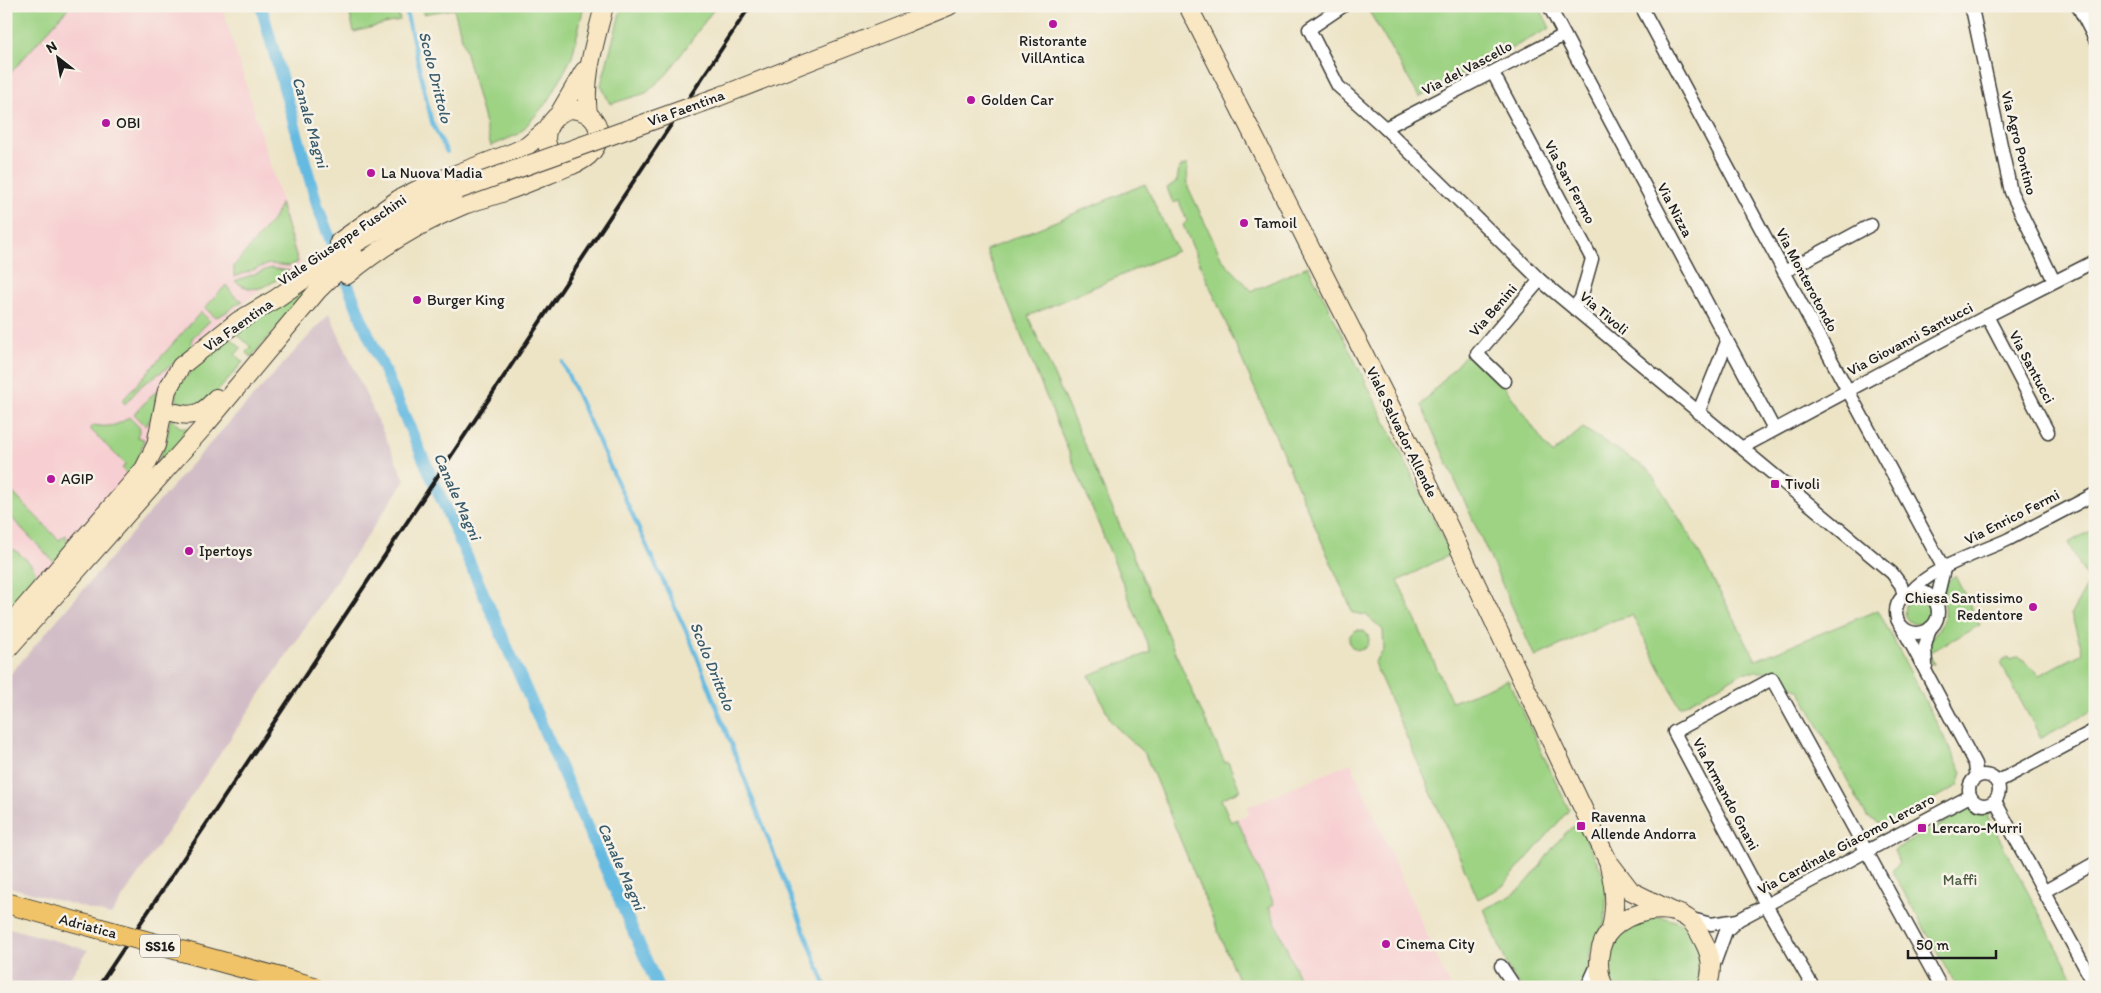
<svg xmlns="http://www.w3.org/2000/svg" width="2101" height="993" font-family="Itim,sans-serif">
	<rect width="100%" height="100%" fill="#f7f3e8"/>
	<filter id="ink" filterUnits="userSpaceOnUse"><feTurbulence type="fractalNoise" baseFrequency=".02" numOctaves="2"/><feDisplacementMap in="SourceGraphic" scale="10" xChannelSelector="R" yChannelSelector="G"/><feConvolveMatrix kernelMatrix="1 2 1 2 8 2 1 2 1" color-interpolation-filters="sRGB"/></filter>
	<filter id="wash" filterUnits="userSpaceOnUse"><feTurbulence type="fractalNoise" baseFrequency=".0096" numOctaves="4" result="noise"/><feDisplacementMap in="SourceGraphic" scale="20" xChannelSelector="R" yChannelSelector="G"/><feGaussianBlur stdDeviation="1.12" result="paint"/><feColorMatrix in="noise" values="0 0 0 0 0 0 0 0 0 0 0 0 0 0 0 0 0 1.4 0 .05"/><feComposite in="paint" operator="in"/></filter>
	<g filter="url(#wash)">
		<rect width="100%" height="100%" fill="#ede4c6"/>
		<g fill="#f7cfd2">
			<polygon points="70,6 222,6 301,265 262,288 204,334 162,384 153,437 133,478 6,619 6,78"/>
			<polygon points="1351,763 1450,987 1303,987 1231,822 1250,814 1247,807"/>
		</g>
		<g fill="#d2bdc6">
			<polygon points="329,314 405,480 111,915 6,886 6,679 195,460"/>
			<polygon points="6,927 88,950 64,987 6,987"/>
		</g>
		<g fill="#9ed384" stroke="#5d7850">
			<polygon points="6,6 70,6 6,78"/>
			<polygon points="348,6 396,6 400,20 354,32"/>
			<polygon points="421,6 584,6 572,57 549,100 519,134 491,146 454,9 423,14"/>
			<polygon points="622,6 716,6 667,74 646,93 610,104 601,85"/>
			<polygon points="1366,6 1539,6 1550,28 1419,97"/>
			<polygon points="1187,164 1188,187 1222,259 1252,291 1308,266 1451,554 1398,581 1452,702 1508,680 1569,810 1503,886 1478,899 1374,663 1384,650 1383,630 1366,615 1353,613 1183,225 1187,221 1179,201 1173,203 1167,188 1177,181 1179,168"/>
			<polygon points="1145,184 1177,251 1028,316 1197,702 1225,763 1228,762 1240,790 1221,799 1231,822 1237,819 1274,904 1269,907 1303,987 1241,987 1145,754 1112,723 1089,675 1151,652 986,250"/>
			<polygon points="280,203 298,262 289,266 269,264 234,277 234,266 271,222 278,211"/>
			<path d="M271 268 290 271C270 283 257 298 235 281Z"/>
			<polygon points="330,268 251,357 246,352 251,347 235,332"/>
			<path d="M226 285 234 296 243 301C233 305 226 315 215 317L205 308Z"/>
			<polygon points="201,312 210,321 192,338 192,345 176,362 142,385 125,404 122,401"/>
			<path d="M229 337 241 348 235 355 243 362 211 399 184 409C177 402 174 397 177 387L208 354Z"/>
			<polygon points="1469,351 1504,386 1552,454 1583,428 1649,470 1690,536 1756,660 1878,610 1962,772 1958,786 1884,825 1867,817 1800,691 1768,672 1744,672 1680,707 1632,615 1615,620 1535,657 1421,405"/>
			<polygon points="158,389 155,403 156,413 151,418 146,426 134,414"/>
			<path d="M129 417 140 428 137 437 144 439C140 454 142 458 134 473L127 474 122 469 125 464 90 429 94 425C107 428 118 426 129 417Z"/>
			<path d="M170 418 180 427 192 429 151 475C162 456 168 440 170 418Z"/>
			<polygon points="11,491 59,540 66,535 68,546 55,563 6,512 6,495"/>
			<polygon points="2095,529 2095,709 2041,738 2000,663 2009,657 2011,660 2019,657 2039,675 2083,653 2071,614 2089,582 2068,543"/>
			<path d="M14 549C20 555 31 562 34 569 41 581 14 605 6 614V558Z"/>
			<path d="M1955 576 1980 625 1929 653 1934 664H1932C1918 641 1939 637 1944 618 1947 602 1934 586 1955 576Z"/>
			<circle cx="1917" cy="611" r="13"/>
			<circle cx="1359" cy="640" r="10"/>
			<polygon points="1968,807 1977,808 1989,813 1987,815 2078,987 1957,987 1892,871 1899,863 1894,850 1965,811 1963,808"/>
			<path d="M1578 823 1607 882 1605 922 1596 937 1590 953 1588 970 1581 983 1577 987H1522L1512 976 1484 909C1496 903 1511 898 1521 888 1543 868 1553 839 1578 823Z"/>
			<path d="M1662 917 1678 922 1691 932 1705 961 1700 987H1612C1610 980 1608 974 1607 967 1605 945 1625 923 1646 918 1651 917 1657 918 1662 917Z"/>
		</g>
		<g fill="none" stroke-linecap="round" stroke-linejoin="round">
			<g stroke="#65bae1" stroke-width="4">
				<polyline points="405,6 432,123 447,152"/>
				<polyline points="562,362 692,644 826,987"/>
			</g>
			<polyline stroke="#65bae1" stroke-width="12" points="261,6 318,208 361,318 658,987"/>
		</g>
	</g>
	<g filter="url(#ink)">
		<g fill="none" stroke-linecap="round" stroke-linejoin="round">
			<g stroke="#3b3a36" stroke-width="15">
				<g id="minor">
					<polyline points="1343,6 1309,29 1338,86 1385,128 1540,280 1892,573 1901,585 1904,596"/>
					<polyline points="1549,6 1774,429"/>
					<polyline points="1641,6 1944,569"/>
					<polyline points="1969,6 1973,13 2011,192 2054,281"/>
					<polyline points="2078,6 2095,39"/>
					<polyline points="1493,73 1592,259 1581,298 1574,308"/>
					<polyline points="1385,128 1564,35"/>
					<polyline points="1784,272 1871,225"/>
					<polyline points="1987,316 2048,432"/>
					<polyline points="1505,381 1477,354 1540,280"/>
					<polyline points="1698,413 1727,342"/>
					<polyline points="1743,447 1987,316 2095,261"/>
					<circle cx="1917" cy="612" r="21"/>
					<path d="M1911 592C1932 567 1979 553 2009 539 2038 524 2066 509 2095 494"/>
					<polyline points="1936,603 1944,569"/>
					<polyline points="1902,627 1965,745 1975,764 1977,777"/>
					<polyline points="1926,666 1925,646 1930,628"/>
					<circle cx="1984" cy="790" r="15"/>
					<polyline points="1997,782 2095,730"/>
					<polyline points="1995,801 2095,986"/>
					<polyline points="2045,891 2095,863"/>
					<polyline points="1688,918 1711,924 1738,920 1970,796"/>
					<polyline points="1501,966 1515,987"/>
					<polyline points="1713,967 1726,931 1738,920"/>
					<polyline points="1585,987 1589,983 1598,963"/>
					<polyline points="1813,987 1766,905 1674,732 1772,679 1941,987"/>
				</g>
			</g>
			<g stroke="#3b3a36" stroke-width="20">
				<g id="secondary">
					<polyline points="1188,6 1412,449 1608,861 1631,891 1672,911"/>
					<polyline points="907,23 949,6"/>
					<path d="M569 109C606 110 610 152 572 165 538 158 538 121 569 109Z"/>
					<polyline points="560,112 584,71"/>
					<path d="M588 114C583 77 595 43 604 6"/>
					<polyline points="339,242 399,199 427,185 514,152 527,146 547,129"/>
					<path d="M347 275C382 246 422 222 464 205 477 200 491 197 504 192 527 184 549 174 572 165"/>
					<path d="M176 413C194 418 205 412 216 398"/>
					<polyline points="6,629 144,469 156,445 167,390 181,366 238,321 277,298 356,243 421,206 458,190"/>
					<polyline points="6,651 207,423 318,290 354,255"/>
					<path d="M1609 866C1615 890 1616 905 1611 929"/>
					<path d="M1604 987C1596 969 1597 943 1612 929 1629 912 1666 903 1687 918 1695 923 1700 934 1704 942 1712 957 1713 972 1707 987"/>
				</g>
			</g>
			<use href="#minor" stroke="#fff" stroke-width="12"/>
			<use href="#secondary" stroke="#f9e7c3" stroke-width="18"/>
			<polyline stroke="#1c1c1c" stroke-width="4" points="98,987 750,6"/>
			<g stroke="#3b3a36" stroke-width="20" stroke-linecap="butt">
				<polyline id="secondary-bridge" points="458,190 718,97 907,23"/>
			</g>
			<g stroke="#3b3a36" stroke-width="22" stroke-linecap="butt">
				<polyline id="trunk-bridge" points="6,903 314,987"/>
			</g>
			<use href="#secondary-bridge" stroke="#f9e7c3" stroke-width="18"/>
			<use href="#trunk-bridge" stroke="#f1c369" stroke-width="20"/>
		</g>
	</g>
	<g fill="#b5179e" stroke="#f7f3e8" stroke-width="2">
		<circle cx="1053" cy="24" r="5"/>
		<circle cx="971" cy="100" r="5"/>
		<circle cx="106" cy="123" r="5"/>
		<circle cx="371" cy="173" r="5"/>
		<circle cx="1244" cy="223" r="5"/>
		<circle cx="417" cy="300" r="5"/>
		<circle cx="51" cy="479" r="5"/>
		<rect x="1770" y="479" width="10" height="10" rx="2.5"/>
		<circle cx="189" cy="551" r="5"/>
		<circle cx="2033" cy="607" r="5"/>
		<rect x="1576" y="821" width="10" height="10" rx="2.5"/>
		<rect x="1917" y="823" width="10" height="10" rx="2.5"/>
		<circle cx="1386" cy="944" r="5"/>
	</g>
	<g text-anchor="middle" stroke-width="5" stroke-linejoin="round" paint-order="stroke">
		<rect fill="#f7f3e8" stroke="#5e5c59" stroke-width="1" x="140" y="934.5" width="40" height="23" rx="4"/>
		<g font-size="14" font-weight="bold" fill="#1c1c1c">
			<text x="160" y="951">SS16</text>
		</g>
		<g font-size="15" fill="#1c1c1c" stroke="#f7f3e8" text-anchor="start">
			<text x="1053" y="46" text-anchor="middle">Ristorante<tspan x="1053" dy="17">VillAntica</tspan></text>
			<text x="981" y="105">Golden Car</text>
			<text x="116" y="128">OBI</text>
			<text x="381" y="178">La Nuova Madia</text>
			<text x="1254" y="228">Tamoil</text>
			<text x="427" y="305">Burger King</text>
			<text x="61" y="484">AGIP</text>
			<text x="1785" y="489">Tivoli</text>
			<text x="199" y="556">Ipertoys</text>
			<text x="2023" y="603" text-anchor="end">Chiesa Santissimo<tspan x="2023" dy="17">Redentore</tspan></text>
			<text x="1591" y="822">Ravenna<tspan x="1591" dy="17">Allende Andorra</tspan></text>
			<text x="1932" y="833">Lercaro-Murri</text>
			<text x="1396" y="949">Cinema City</text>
		</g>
		<g font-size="15" fill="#1c1c1c" stroke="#f7f3e8">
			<text transform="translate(1467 68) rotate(-28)" y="5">Via del Vascello</text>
			<text transform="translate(686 108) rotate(-20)" y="5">Via Faentina</text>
			<text transform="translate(2019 143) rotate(76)" y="5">Via Agro Pontino</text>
			<text transform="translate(1570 182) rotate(62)" y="5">Via San Fermo</text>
			<text transform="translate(1675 210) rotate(62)" y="5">Via Nizza</text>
			<text transform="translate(342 240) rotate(-34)" y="5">Viale Giuseppe Fuschini</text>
			<text transform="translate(1807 280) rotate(62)" y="5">Via Monterotondo</text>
			<text transform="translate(1493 310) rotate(-49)" y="5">Via Benini</text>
			<text transform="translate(1604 313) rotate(40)" y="5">Via Tivoli</text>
			<text transform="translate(238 325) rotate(-35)" y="5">Via Faentina</text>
			<text transform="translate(1910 339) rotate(-28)" y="5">Via Giovanni Santucci</text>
			<text transform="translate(2032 367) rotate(62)" y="5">Via Santucci</text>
			<text transform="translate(1402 432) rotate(64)" y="5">Viale Salvador Allende</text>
			<text transform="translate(2012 517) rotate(-27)" y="5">Via Enrico Fermi</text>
			<text transform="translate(1726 794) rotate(62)" y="5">Via Armando Gnani</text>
			<text transform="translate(1846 844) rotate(-28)" y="5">Via Cardinale Giacomo Lercaro</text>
			<text transform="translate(88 926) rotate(15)" y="5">Adriatica</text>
		</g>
		<g font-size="15" fill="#4a5c40" stroke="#f7f3e8">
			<text x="1960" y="885">Maffi</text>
		</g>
		<g font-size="16" font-style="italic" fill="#395b6b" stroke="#f7f3e8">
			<text transform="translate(436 77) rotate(76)" y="6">Scolo Drittolo</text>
			<text transform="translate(311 122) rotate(74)" y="6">Canale Magni</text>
			<text transform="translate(458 496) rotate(66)" y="6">Canale Magni</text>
			<text transform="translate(713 666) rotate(68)" y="6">Scolo Drittolo</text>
			<text transform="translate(622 866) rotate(66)" y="6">Canale Magni</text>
		</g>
	</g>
	<rect width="2101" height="993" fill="none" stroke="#f7f3e8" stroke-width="25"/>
	<g transform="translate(58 58) rotate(329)" stroke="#f7f3e8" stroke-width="4" paint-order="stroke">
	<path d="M0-4L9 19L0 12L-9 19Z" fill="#1c1c1c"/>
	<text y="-8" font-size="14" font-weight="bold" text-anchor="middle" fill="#1c1c1c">N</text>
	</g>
	<path d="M1908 950v8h88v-8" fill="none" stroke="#1c1c1c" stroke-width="2.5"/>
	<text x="1916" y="950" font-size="15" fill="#1c1c1c" stroke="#f7f3e8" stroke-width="4" paint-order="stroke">50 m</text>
</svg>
